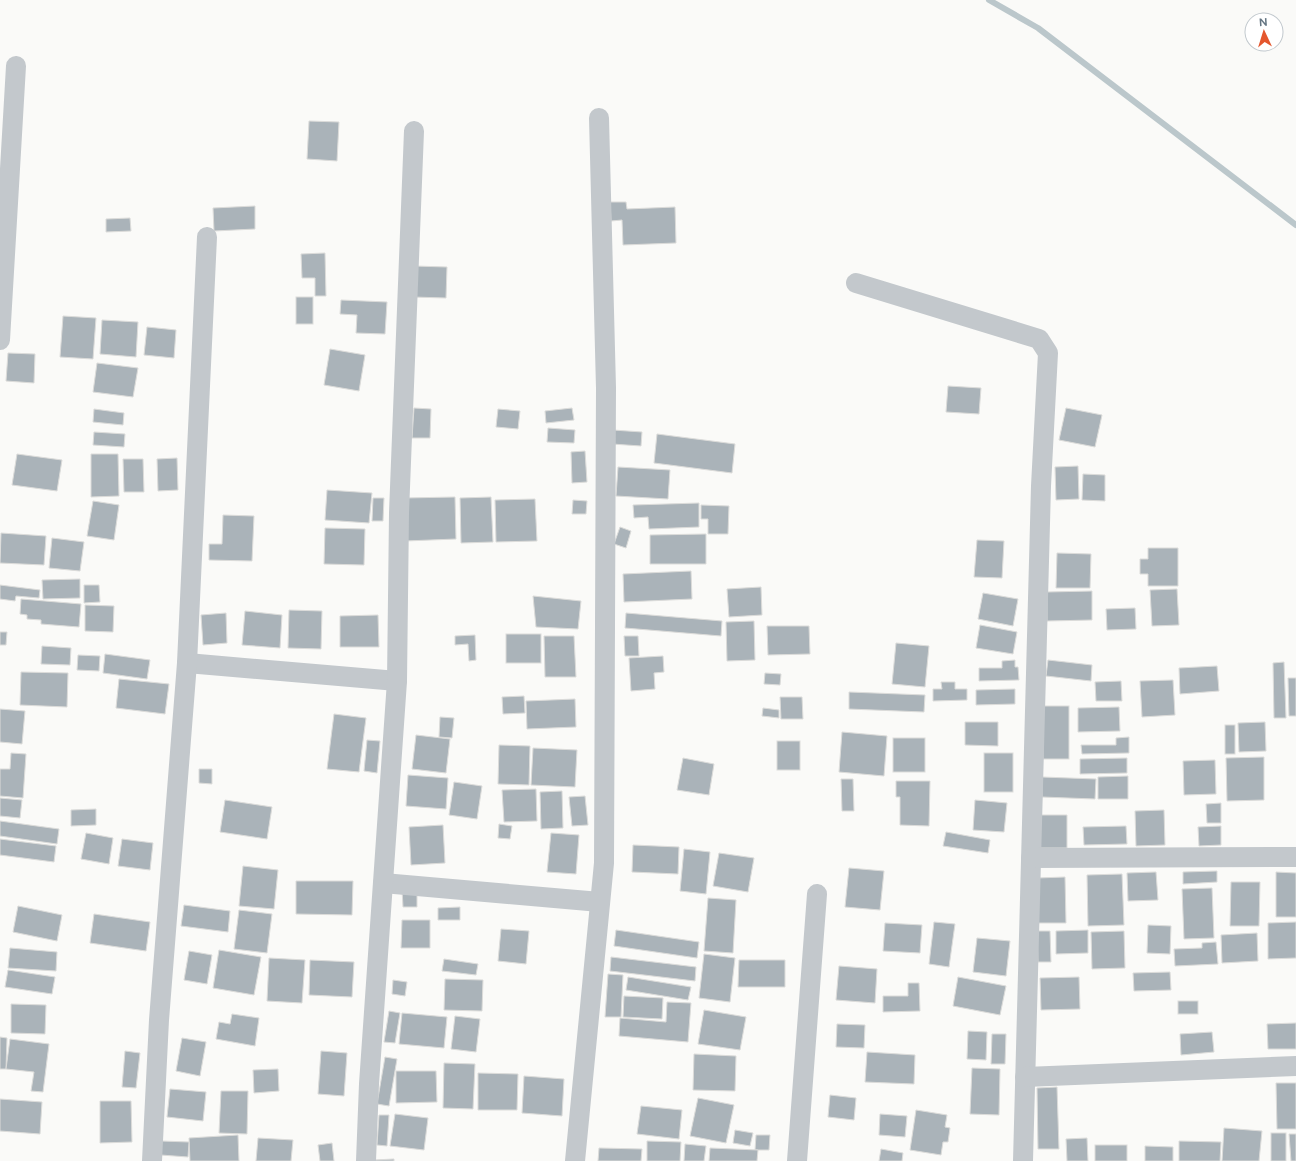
<svg xmlns="http://www.w3.org/2000/svg" width="1296" height="1161" font-family="Figtree,sans-serif">
	<rect width="100%" height="100%" fill="#fafaf8"/>
	<g fill="none" stroke-linecap="round" stroke-linejoin="round">
		<polyline stroke="#bbc7cb" stroke-width="6" points="989,0 1038,28 1296,225"/>
	</g>
	<g fill="#aab3b9" stroke="#dcdcda">
		<polygon points="309,121 339,122 337,161 307,159"/>
		<polygon points="610,202 626,202 627,209 675,207 676,243 623,245 622,220 611,221"/>
		<polygon points="255,206 255,229 214,231 213,208"/>
		<polygon points="130,218 131,231 106,232 106,219"/>
		<polygon points="325,253 326,296 315,296 315,278 302,278 301,254"/>
		<polygon points="414,266 447,267 446,298 413,297"/>
		<rect x="296" y="297" width="17" height="27"/>
		<polygon points="341,300 387,302 385,334 356,333 357,315 340,314"/>
		<polygon points="63,316 96,318 93,359 60,357"/>
		<polygon points="102,320 138,322 136,357 100,354"/>
		<polygon points="147,327 176,330 174,358 144,355"/>
		<polygon points="330,349 365,355 359,391 324,385"/>
		<polygon points="8,353 35,354 34,383 6,381"/>
		<polygon points="97,363 138,368 133,397 93,392"/>
		<polygon points="948,386 981,388 979,414 946,412"/>
		<polygon points="414,408 431,409 430,438 412,438"/>
		<polygon points="572,408 574,420 546,423 545,411"/>
		<polygon points="1066,408 1102,415 1095,447 1059,440"/>
		<polygon points="94,409 124,413 123,425 93,422"/>
		<polygon points="498,409 520,411 518,429 496,427"/>
		<polygon points="548,428 575,430 574,443 547,442"/>
		<polygon points="613,430 642,432 641,446 612,444"/>
		<polygon points="94,432 125,434 124,447 93,445"/>
		<polygon points="657,434 735,444 732,473 654,463"/>
		<polygon points="585,451 587,482 572,483 571,452"/>
		<polygon points="17,454 62,460 57,491 12,485"/>
		<polygon points="91,454 118,454 119,496 91,497"/>
		<polygon points="177,458 178,490 158,491 157,459"/>
		<polygon points="123,459 143,459 144,492 124,492"/>
		<polygon points="1078,466 1079,499 1056,500 1055,467"/>
		<polygon points="618,467 670,470 668,499 616,496"/>
		<polygon points="1083,474 1105,475 1105,501 1082,500"/>
		<polygon points="327,490 372,493 369,523 325,520"/>
		<polygon points="455,497 456,539 405,541 404,498"/>
		<polygon points="491,497 493,542 461,543 460,498"/>
		<polygon points="373,498 384,498 383,521 372,521"/>
		<polygon points="535,499 537,541 496,542 495,500"/>
		<polygon points="573,500 587,501 586,514 572,514"/>
		<polygon points="93,501 119,505 114,540 87,536"/>
		<polygon points="699,503 699,527 649,529 648,517 634,518 633,505"/>
		<polygon points="701,505 729,506 728,534 708,534 708,519 701,519"/>
		<polygon points="223,515 254,516 252,561 209,560 209,544 222,544"/>
		<polygon points="620,527 631,531 626,548 614,544"/>
		<polygon points="325,528 365,529 364,565 324,564"/>
		<polygon points="1,533 46,536 44,565 0,563"/>
		<polygon points="706,534 706,564 650,564 650,535"/>
		<polygon points="52,538 84,542 80,571 49,568"/>
		<polygon points="977,540 1004,541 1002,578 974,577"/>
		<polygon points="1148,548 1178,548 1178,586 1148,586 1148,574 1140,574 1140,559 1148,559"/>
		<polygon points="1057,553 1091,554 1090,588 1056,588"/>
		<polygon points="691,571 692,599 624,602 623,574"/>
		<polygon points="80,579 80,598 43,599 42,580"/>
		<polygon points="0,585 40,590 39,598 16,596 15,601 0,599"/>
		<polygon points="84,585 99,585 100,602 84,603"/>
		<polygon points="761,587 762,615 729,617 727,589"/>
		<polygon points="1177,589 1179,625 1152,626 1150,590"/>
		<polygon points="1092,591 1092,620 1047,621 1047,592"/>
		<polygon points="983,593 1018,599 1013,626 978,619"/>
		<polygon points="533,596 581,601 578,629 536,627"/>
		<polygon points="21,599 81,604 79,627 41,624 41,620 27,619 27,615 20,614"/>
		<polygon points="85,605 114,606 113,632 85,631"/>
		<polygon points="1135,608 1136,629 1107,630 1106,609"/>
		<polygon points="289,610 322,611 321,649 288,648"/>
		<polygon points="245,611 282,615 280,648 242,645"/>
		<polygon points="226,613 227,643 203,645 201,615"/>
		<polygon points="626,613 722,621 721,636 625,628"/>
		<polygon points="378,615 379,647 340,647 340,616"/>
		<polygon points="754,621 755,660 727,661 726,622"/>
		<polygon points="980,625 1017,632 1013,654 976,648"/>
		<polygon points="767,626 809,626 810,654 768,655"/>
		<polygon points="0,632 7,632 6,645 0,645"/>
		<rect x="506" y="634" width="35" height="29"/>
		<polygon points="475,635 476,660 469,661 468,644 455,645 455,636"/>
		<polygon points="544,636 574,636 576,677 545,677"/>
		<polygon points="624,636 638,636 639,656 625,656"/>
		<polygon points="896,643 929,646 925,687 892,684"/>
		<polygon points="42,646 71,648 70,665 41,664"/>
		<polygon points="105,654 150,660 147,679 103,673"/>
		<polygon points="78,655 100,656 99,671 77,670"/>
		<polygon points="663,656 664,672 654,673 655,689 631,691 629,658"/>
		<polygon points="1015,660 1015,667 1018,667 1019,680 979,681 979,668 1002,668 1002,661"/>
		<polygon points="1048,660 1092,665 1091,681 1046,676"/>
		<polygon points="1284,662 1286,718 1274,718 1273,663"/>
		<polygon points="1217,666 1219,691 1180,694 1179,668"/>
		<polygon points="21,672 68,673 67,707 20,705"/>
		<polygon points="765,673 781,674 780,685 764,684"/>
		<polygon points="1288,678 1296,678 1296,716 1289,716"/>
		<polygon points="119,679 169,684 165,714 116,708"/>
		<polygon points="1173,680 1175,715 1142,717 1140,681"/>
		<polygon points="1121,681 1122,701 1096,701 1095,682"/>
		<polygon points="941,682 955,682 955,689 967,689 967,700 933,701 933,689 942,689"/>
		<polygon points="1015,689 1015,704 976,705 976,690"/>
		<polygon points="849,692 925,695 924,712 849,709"/>
		<polygon points="524,696 525,713 503,714 502,697"/>
		<polygon points="780,697 802,697 803,719 781,719"/>
		<polygon points="575,699 576,727 527,729 526,701"/>
		<rect x="1043" y="706" width="26" height="53"/>
		<polygon points="1119,707 1120,731 1078,732 1078,708"/>
		<polygon points="763,708 779,710 779,718 762,716"/>
		<polygon points="0,709 25,711 22,744 0,742"/>
		<polygon points="334,714 366,718 359,772 327,769"/>
		<polygon points="440,717 454,718 452,738 439,737"/>
		<polygon points="965,722 998,722 998,746 965,745"/>
		<polygon points="1265,722 1266,751 1239,752 1238,723"/>
		<rect x="1225" y="725" width="10" height="29"/>
		<polygon points="842,732 887,736 884,776 839,772"/>
		<polygon points="416,735 450,739 446,773 412,769"/>
		<polygon points="1129,737 1129,753 1082,754 1081,745 1116,745 1116,738"/>
		<rect x="893" y="738" width="32" height="34"/>
		<polygon points="367,740 380,741 377,773 364,771"/>
		<rect x="777" y="741" width="23" height="29"/>
		<polygon points="499,745 530,746 529,785 498,784"/>
		<polygon points="533,748 577,750 575,787 531,785"/>
		<polygon points="11,753 26,754 23,798 0,796 0,769 10,769"/>
		<rect x="984" y="753" width="29" height="39"/>
		<polygon points="1264,757 1264,800 1227,801 1226,758"/>
		<polygon points="683,758 714,764 709,795 677,790"/>
		<polygon points="1127,758 1127,773 1080,774 1080,759"/>
		<polygon points="1215,760 1216,794 1184,795 1183,761"/>
		<polygon points="199,769 212,769 212,784 199,783"/>
		<polygon points="408,775 448,778 446,809 406,806"/>
		<polygon points="1128,776 1128,799 1098,799 1098,777"/>
		<polygon points="1042,777 1096,779 1095,799 1042,797"/>
		<polygon points="841,779 853,779 854,811 842,811"/>
		<polygon points="896,781 930,781 929,826 900,825 900,797 896,797"/>
		<polygon points="454,782 482,786 477,819 449,815"/>
		<polygon points="536,789 537,821 504,822 502,790"/>
		<polygon points="562,791 563,828 541,829 540,792"/>
		<polygon points="585,796 588,825 572,826 569,797"/>
		<polygon points="0,798 22,800 20,818 0,816"/>
		<polygon points="225,800 272,807 267,839 220,832"/>
		<polygon points="975,800 1007,803 1004,832 973,830"/>
		<polygon points="1221,803 1221,823 1207,823 1206,804"/>
		<polygon points="96,809 96,825 71,826 71,810"/>
		<polygon points="1164,810 1165,845 1136,846 1135,811"/>
		<polygon points="1037,815 1067,815 1067,848 1036,848"/>
		<polygon points="0,821 59,829 57,844 0,836"/>
		<polygon points="499,824 512,826 510,839 498,838"/>
		<polygon points="443,825 445,863 411,865 409,827"/>
		<polygon points="1126,826 1127,844 1084,845 1083,827"/>
		<polygon points="1221,826 1221,845 1199,846 1198,827"/>
		<polygon points="946,832 990,840 988,853 943,846"/>
		<polygon points="86,833 113,838 109,864 81,859"/>
		<polygon points="551,833 579,835 576,874 547,872"/>
		<polygon points="0,839 56,846 54,862 0,855"/>
		<polygon points="122,839 153,843 150,870 118,866"/>
		<polygon points="633,845 679,847 678,874 632,872"/>
		<polygon points="684,849 710,852 706,894 680,891"/>
		<polygon points="719,853 754,858 748,892 713,886"/>
		<polygon points="243,866 278,870 274,909 239,906"/>
		<polygon points="849,868 884,871 880,910 845,907"/>
		<polygon points="1217,871 1217,882 1183,884 1183,872"/>
		<polygon points="1156,872 1158,900 1128,901 1127,873"/>
		<polygon points="1276,872 1296,873 1296,917 1276,917"/>
		<polygon points="1122,874 1124,925 1088,926 1087,875"/>
		<polygon points="1065,877 1066,923 1038,923 1037,878"/>
		<polygon points="296,881 353,881 352,915 296,914"/>
		<polygon points="1231,882 1260,882 1259,926 1230,926"/>
		<polygon points="417,888 417,907 403,907 402,889"/>
		<polygon points="1212,888 1214,938 1184,939 1182,889"/>
		<polygon points="708,898 736,900 733,953 704,951"/>
		<polygon points="184,905 230,911 228,932 181,926"/>
		<polygon points="18,906 62,915 57,941 13,932"/>
		<polygon points="460,907 460,920 438,920 438,908"/>
		<polygon points="239,910 272,914 267,953 234,949"/>
		<polygon points="94,914 150,922 146,951 90,943"/>
		<polygon points="402,920 430,920 430,948 401,948"/>
		<polygon points="934,922 955,924 949,967 929,964"/>
		<polygon points="1296,922 1296,958 1268,959 1268,923"/>
		<polygon points="885,923 922,925 920,953 883,951"/>
		<polygon points="1148,925 1171,926 1170,954 1147,953"/>
		<polygon points="501,929 529,931 526,964 498,961"/>
		<polygon points="616,930 699,942 697,958 614,946"/>
		<polygon points="1088,930 1088,953 1056,954 1056,931"/>
		<polygon points="1037,931 1050,931 1051,962 1038,962"/>
		<polygon points="1124,931 1125,968 1092,969 1091,932"/>
		<polygon points="1257,933 1258,961 1222,963 1221,935"/>
		<polygon points="977,938 1010,941 1006,976 973,972"/>
		<polygon points="1216,942 1218,964 1175,966 1174,949 1202,948 1202,943"/>
		<polygon points="10,948 57,952 56,971 8,968"/>
		<polygon points="219,950 261,957 254,995 213,988"/>
		<polygon points="189,951 212,955 207,984 184,980"/>
		<polygon points="704,954 735,958 730,1002 699,998"/>
		<polygon points="611,957 696,967 695,981 610,971"/>
		<polygon points="269,958 305,960 302,1003 267,1001"/>
		<polygon points="444,959 478,964 476,975 442,971"/>
		<polygon points="310,960 354,962 352,997 309,995"/>
		<polygon points="739,960 785,960 785,987 738,987"/>
		<polygon points="839,966 877,969 875,1003 836,1000"/>
		<polygon points="8,970 55,977 52,994 5,987"/>
		<polygon points="1170,972 1171,990 1134,991 1133,973"/>
		<polygon points="608,974 623,975 621,1017 605,1017"/>
		<polygon points="628,977 691,987 688,1000 626,990"/>
		<polygon points="958,977 1006,986 1000,1015 953,1006"/>
		<polygon points="1079,977 1080,1009 1041,1010 1040,978"/>
		<polygon points="445,979 483,980 482,1011 444,1010"/>
		<polygon points="393,980 407,982 405,996 392,994"/>
		<polygon points="908,983 919,983 920,1011 883,1012 883,996 908,996"/>
		<polygon points="624,996 663,998 662,1019 623,1017"/>
		<rect x="1178" y="1001" width="20" height="13"/>
		<polygon points="667,1002 691,1003 688,1042 619,1036 620,1018 666,1022"/>
		<polygon points="11,1004 46,1005 45,1034 11,1033"/>
		<polygon points="704,1010 746,1017 740,1050 698,1044"/>
		<polygon points="389,1011 400,1013 395,1043 384,1042"/>
		<polygon points="402,1013 447,1017 444,1048 399,1044"/>
		<polygon points="232,1014 259,1018 255,1046 216,1039 219,1022 230,1024"/>
		<polygon points="455,1016 480,1019 476,1052 451,1049"/>
		<polygon points="1296,1023 1296,1049 1268,1049 1267,1024"/>
		<polygon points="837,1024 865,1025 864,1048 836,1047"/>
		<polygon points="968,1031 987,1032 986,1060 967,1059"/>
		<polygon points="1212,1032 1214,1052 1181,1055 1180,1034"/>
		<polygon points="992,1034 1006,1034 1005,1064 991,1064"/>
		<polygon points="0,1037 7,1038 6,1069 0,1069"/>
		<polygon points="182,1038 206,1042 200,1076 176,1071"/>
		<polygon points="10,1039 49,1044 43,1092 31,1091 34,1072 6,1069"/>
		<polygon points="125,1051 140,1053 136,1088 122,1087"/>
		<polygon points="321,1051 347,1053 344,1096 318,1094"/>
		<polygon points="867,1052 915,1055 914,1084 865,1082"/>
		<polygon points="694,1054 736,1056 735,1091 693,1090"/>
		<polygon points="385,1057 397,1059 389,1106 377,1104"/>
		<polygon points="444,1063 475,1064 473,1109 443,1108"/>
		<polygon points="972,1068 1000,1069 999,1115 970,1114"/>
		<polygon points="278,1069 279,1091 254,1093 253,1070"/>
		<polygon points="396,1071 436,1071 437,1102 396,1103"/>
		<polygon points="478,1073 518,1074 517,1110 478,1110"/>
		<polygon points="524,1076 564,1079 562,1116 522,1113"/>
		<polygon points="1276,1083 1296,1083 1296,1129 1277,1129"/>
		<polygon points="1057,1087 1059,1149 1038,1149 1037,1088"/>
		<polygon points="170,1089 206,1092 203,1121 167,1117"/>
		<polygon points="221,1091 248,1091 247,1134 219,1133"/>
		<polygon points="830,1095 856,1098 854,1120 828,1117"/>
		<polygon points="698,1098 734,1105 726,1143 690,1136"/>
		<polygon points="0,1099 42,1102 40,1134 0,1131"/>
		<polygon points="100,1101 131,1101 132,1142 100,1143"/>
		<polygon points="641,1106 682,1110 679,1139 637,1134"/>
		<polygon points="916,1110 947,1115 945,1127 950,1128 948,1142 943,1142 941,1155 910,1150"/>
		<polygon points="395,1114 428,1118 424,1150 390,1146"/>
		<polygon points="880,1114 907,1116 905,1137 879,1135"/>
		<polygon points="379,1115 389,1115 387,1146 377,1145"/>
		<polygon points="1224,1128 1262,1131 1259,1161 1222,1161"/>
		<polygon points="735,1130 753,1133 750,1146 733,1143"/>
		<rect x="1271" y="1133" width="15" height="28"/>
		<polygon points="1289,1134 1296,1134 1296,1161 1291,1161"/>
		<polygon points="238,1135 239,1161 190,1161 189,1138"/>
		<polygon points="756,1135 770,1135 769,1150 755,1150"/>
		<polygon points="258,1138 293,1140 291,1161 256,1161"/>
		<polygon points="1087,1138 1088,1161 1067,1161 1066,1139"/>
		<polygon points="161,1141 189,1142 188,1157 161,1155"/>
		<polygon points="647,1141 681,1142 680,1161 647,1161"/>
		<polygon points="1179,1141 1221,1142 1220,1161 1179,1161"/>
		<polygon points="332,1143 334,1161 320,1161 318,1145"/>
		<polygon points="685,1144 706,1146 704,1161 684,1161"/>
		<rect x="1095" y="1145" width="32" height="16"/>
		<polygon points="1145,1146 1173,1147 1173,1161 1145,1161"/>
		<polygon points="599,1148 642,1149 641,1161 598,1161"/>
		<polygon points="710,1148 758,1150 757,1161 709,1161"/>
		<polygon points="881,1149 903,1153 902,1161 879,1161"/>
		<polygon points="394,1159 394,1161 374,1161 374,1160"/>
	</g>
	<g fill="none" stroke-linecap="round" stroke-linejoin="round">
		<g stroke="#c3c8cc" stroke-width="20">
			<polyline points="856,283 1039,339 1048,353 1041,486 1023,1161"/>
			<polyline points="0,340 16,66"/>
			<polyline points="187,663 397,681"/>
			<polyline points="1031,858 1296,857"/>
			<polyline points="383,883 600,902"/>
			<polyline points="1025,1077 1296,1066"/>
			<polyline points="152,1161 159,1020 187,663 207,237"/>
			<polyline points="366,1161 369,1084 397,681 399,513 414,131"/>
			<polyline points="575,1161 604,863 606,388 599,118"/>
			<polyline points="797,1161 817,894"/>
		</g>
	</g>
	<g transform="translate(1264 32) rotate(356)"><circle r="19" fill="#ffffff" stroke="#c1c8cd"/>
	<path d="M0-3L7 15L0 10L-7 15Z" fill="#e4572e"/>
	<text y="-6" font-size="11" font-weight="bold" text-anchor="middle" fill="#657683">N</text>
	</g>
</svg>
